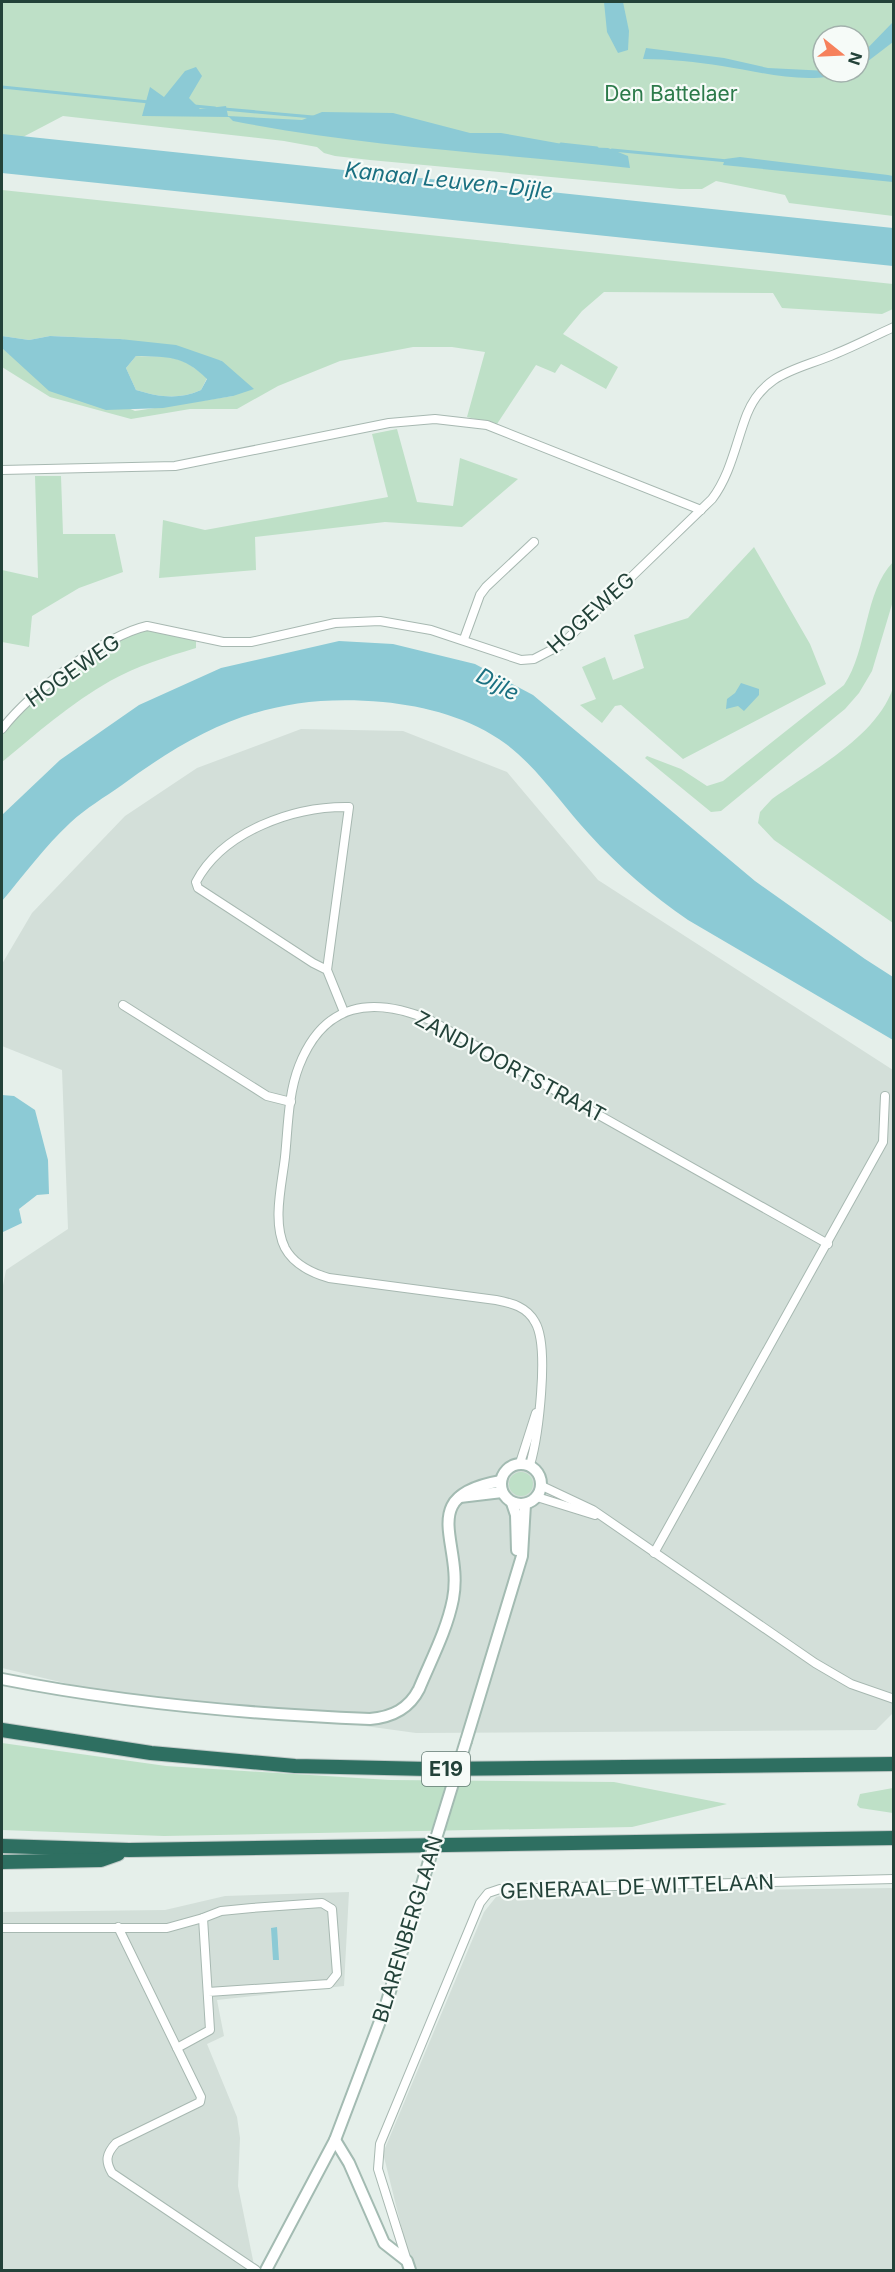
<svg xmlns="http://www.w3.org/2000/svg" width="895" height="2272" font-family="Inter,sans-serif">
	<rect width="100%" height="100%" fill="#e5efea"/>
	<g fill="#d3dfd9">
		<polygon points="301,729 403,731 507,772 598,880 893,1070 893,1713 876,1730 416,1733 81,1687 2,1668 2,1291 6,1270 68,1229 62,1070 2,1046 2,964 32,913 125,816 197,768"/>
		<polygon points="893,1888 893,2270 412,2270 383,2153 484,1912 496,1897 512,1893"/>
		<polygon points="349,1892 344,1986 217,2000 224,2036 207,2044 237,2117 240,2138 238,2186 255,2270 2,2270 2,1912 165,1910 225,1896"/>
	</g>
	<g fill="#bee0c7" fill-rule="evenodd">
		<path d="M2 2H893V216L789 203 785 195 716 181 702 189H680L370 160 335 156 324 153 317 147 284 141 63 116 21 138 2 136ZM823 36H859V72H823Z"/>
		<polygon points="2,190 893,284 893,309 882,314 782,308 773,293 604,292 582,311 563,334 618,367 606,389 561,364 555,373 536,365 497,424 467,417 485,352 452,347 413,347 340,361 278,386 237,409 190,409 131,419 50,397 2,367 2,348 21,363 135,411 233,396 222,361 120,339 50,336 29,340 2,336"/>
		<path d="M136 356C171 357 180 354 207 378L201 390C179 400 159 397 136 390L126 368Z"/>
		<polygon points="397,429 417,502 453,506 460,458 518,479 462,527 385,522 255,537 256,570 159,578 163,520 205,530 388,497 372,434"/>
		<polygon points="35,476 61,476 63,534 115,534 123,572 79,588 32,616 29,647 2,642 2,570 38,578"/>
		<polygon points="754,547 810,644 826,684 683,759 621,705 615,706 602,723 580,705 596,699 582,667 605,657 613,680 644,668 634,635 688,618"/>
		<path d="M893 562V601L872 671 859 693 845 709 721 811 711 812 645 758 647 756 681 769 707 786 723 781 844 685C868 650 864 592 893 562Z"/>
		<path d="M148 629 196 638V648C166 657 137 666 110 681 71 703 36 734 2 762 2 753 0 738 3 731 22 699 113 637 148 629Z"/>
		<path d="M893 688V923L774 840 758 823 760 812 772 799C814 769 876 737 893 688Z"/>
		<circle cx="521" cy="1484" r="12"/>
		<polygon points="2,1743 166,1766 390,1780 614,1782 727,1804 632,1827 164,1836 2,1830"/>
		<polygon points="893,1788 893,1813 860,1808 857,1805 860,1794"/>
	</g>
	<g fill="#8ccad5" fill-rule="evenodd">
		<polygon points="604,2 623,2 629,31 628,50 618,53 607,32"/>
		<polygon points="893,22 893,42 859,68 859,57"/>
		<path d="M646 48 724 58 768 68 848 72C808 86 762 72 722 66 696 62 670 59 643 59Z"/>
		<path d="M196 67 202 76 189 98 200 109 226 106 228 116 302 120 322 112 393 113 470 133H501L579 147 608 148 628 156 630 168C497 153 364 147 233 121L229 117 142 116 150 87 164 97 185 71Z"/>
		<polygon points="2,134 893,228 893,266 2,173"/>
		<polygon points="740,157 888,175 893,176 893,182 723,165 725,159"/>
		<path d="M2 336 29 340 50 336 120 339 176 345 222 361 254 389 233 396 163 408 106 410 49 391 2 348ZM136 356C168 357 183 355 207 379L201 390C179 400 159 397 136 390L126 368Z"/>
		<path d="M339 641 393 644 475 664 533 695 755 881 865 959 893 977V1040L688 920C653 896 618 866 589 834 561 804 539 769 506 744 471 718 425 706 383 702 276 692 206 723 122 785 105 797 86 808 70 823 45 846 24 875 2 901V815L60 760 139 705 221 668Z"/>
		<polygon points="741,683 759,689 759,695 744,711 738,706 726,709 727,699 735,693"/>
		<polygon points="2,1095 14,1096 35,1110 48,1160 49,1194 37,1195 19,1209 22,1223 3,1232"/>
		<polygon points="277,1927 279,1960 273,1960 271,1928"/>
	</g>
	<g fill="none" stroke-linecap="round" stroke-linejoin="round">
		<g stroke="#8ccad5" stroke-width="3">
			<polyline points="2,87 149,102"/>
			<polyline points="194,106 215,108"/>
			<polyline points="224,109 313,117"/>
			<polyline points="561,144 597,148"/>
			<polyline points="612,150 728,161"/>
		</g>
		<g stroke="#a7b8b1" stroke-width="10">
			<g id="street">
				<polyline points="2,470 175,466 389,423 435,419 487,425 701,510"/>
				<polyline points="464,639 480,595 486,587 534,542"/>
				<path d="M2 729C29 694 103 636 147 626L223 642H251L335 623 380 621 431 630 521 660 534 659 561 645 712 499C731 474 736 442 747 414 764 372 798 370 835 354 855 346 874 336 894 327"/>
				<path d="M327 970 313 963 198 888 196 882C223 831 294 806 349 807L327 970 344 1012"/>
				<polyline points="123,1005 267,1096 291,1102"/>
				<polyline points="520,1463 536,1413"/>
				<path d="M530 1465C538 1437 550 1347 535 1322 527 1307 512 1303 496 1300L329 1278C312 1273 294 1265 285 1248 272 1222 282 1184 285 1157 288 1128 288 1094 299 1066 324 1002 372 996 430 1020L828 1244"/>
				<polyline points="542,1486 593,1510 815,1663 851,1684 894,1699"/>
				<polyline points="537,1497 595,1515"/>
				<polyline points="654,1553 883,1142 885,1096"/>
				<polyline points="118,1927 177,2048"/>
				<polyline points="2,1928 167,1928 203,1918"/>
				<path d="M208 1992 329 1984 337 1974 332 1909 322 1903 252 1908 221 1911 203 1918 210 2030 177 2048 201 2097 200 2102 116 2143C106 2154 105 2161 112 2173L256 2270"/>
				<polyline points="407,2261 378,2169 380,2144 480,1903 488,1893 500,1889 894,1879"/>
			</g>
		</g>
		<g stroke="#a3bbb2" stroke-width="14">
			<g id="secondary">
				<circle cx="521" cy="1484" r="20"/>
				<polyline points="460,1497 502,1492"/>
				<polyline points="512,1503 516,1515 517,1550"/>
				<path d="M2 1679C123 1703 246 1714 370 1719 392 1717 409 1709 419 1689 431 1660 447 1630 453 1599 464 1542 414 1496 501 1481"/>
				<polyline points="466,1741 522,1556 525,1504"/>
				<polyline points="335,2140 349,2163 384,2243 407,2261 410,2270"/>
				<polyline points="266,2270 335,2140 385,2008 426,1871"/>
			</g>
		</g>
		<g stroke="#c1cac8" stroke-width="16">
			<g id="highway">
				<polyline points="2,1730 151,1753 295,1766 429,1769 894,1764"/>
				<polyline points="2,1846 129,1850 894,1838"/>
				<polyline points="2,1862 101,1860 118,1854"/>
			</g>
		</g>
		<use href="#street" stroke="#fff" stroke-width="8"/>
		<use href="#secondary" stroke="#fff" stroke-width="10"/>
		<use href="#highway" stroke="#2e6f61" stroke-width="14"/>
		<g stroke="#a3bbb2" stroke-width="14" stroke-linecap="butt">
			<polyline id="secondary-bridge" points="426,1871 466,1741"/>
		</g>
		<use href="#secondary-bridge" stroke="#fff" stroke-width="10"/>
	</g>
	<g text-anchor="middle" stroke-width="4.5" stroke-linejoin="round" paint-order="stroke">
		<rect fill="#f6fbf8" stroke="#627a72" stroke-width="1.5" x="422" y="1752" width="48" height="34" rx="4.5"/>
		<g font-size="20" font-weight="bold" fill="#234239">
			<text x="446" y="1776">E19</text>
		</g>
		<g font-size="21" fill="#2c7a4a" stroke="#f6fbf8">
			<text x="671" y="101">Den Battelaer</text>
		</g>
		<g font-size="21" fill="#234239" stroke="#f6fbf8">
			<text transform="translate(591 613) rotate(-42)" y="7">HOGEWEG</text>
			<text transform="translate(73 671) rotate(-35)" y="7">HOGEWEG</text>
			<text transform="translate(510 1067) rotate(28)" y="7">ZANDVOORTSTRAAT</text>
			<text transform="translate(637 1887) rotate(-2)" y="7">GENERAAL DE WITTELAAN</text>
			<text transform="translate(408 1929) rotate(-73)" y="7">BLARENBERGLAAN</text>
		</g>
		<g font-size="22" font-style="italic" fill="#1a7081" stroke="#f6fbf8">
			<text transform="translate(449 180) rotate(6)" y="8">Kanaal Leuven-Dijle</text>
			<text transform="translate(498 684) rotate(28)" y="8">Dijle</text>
		</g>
	</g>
	<rect width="895" height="2272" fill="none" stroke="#234239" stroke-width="6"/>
	<g transform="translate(841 54) rotate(108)"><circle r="28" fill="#f6fbf8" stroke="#a2b1ac" stroke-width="1.5"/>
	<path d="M0-4.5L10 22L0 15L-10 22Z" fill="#f6815c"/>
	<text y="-9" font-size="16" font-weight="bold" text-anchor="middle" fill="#234239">N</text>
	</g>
</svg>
